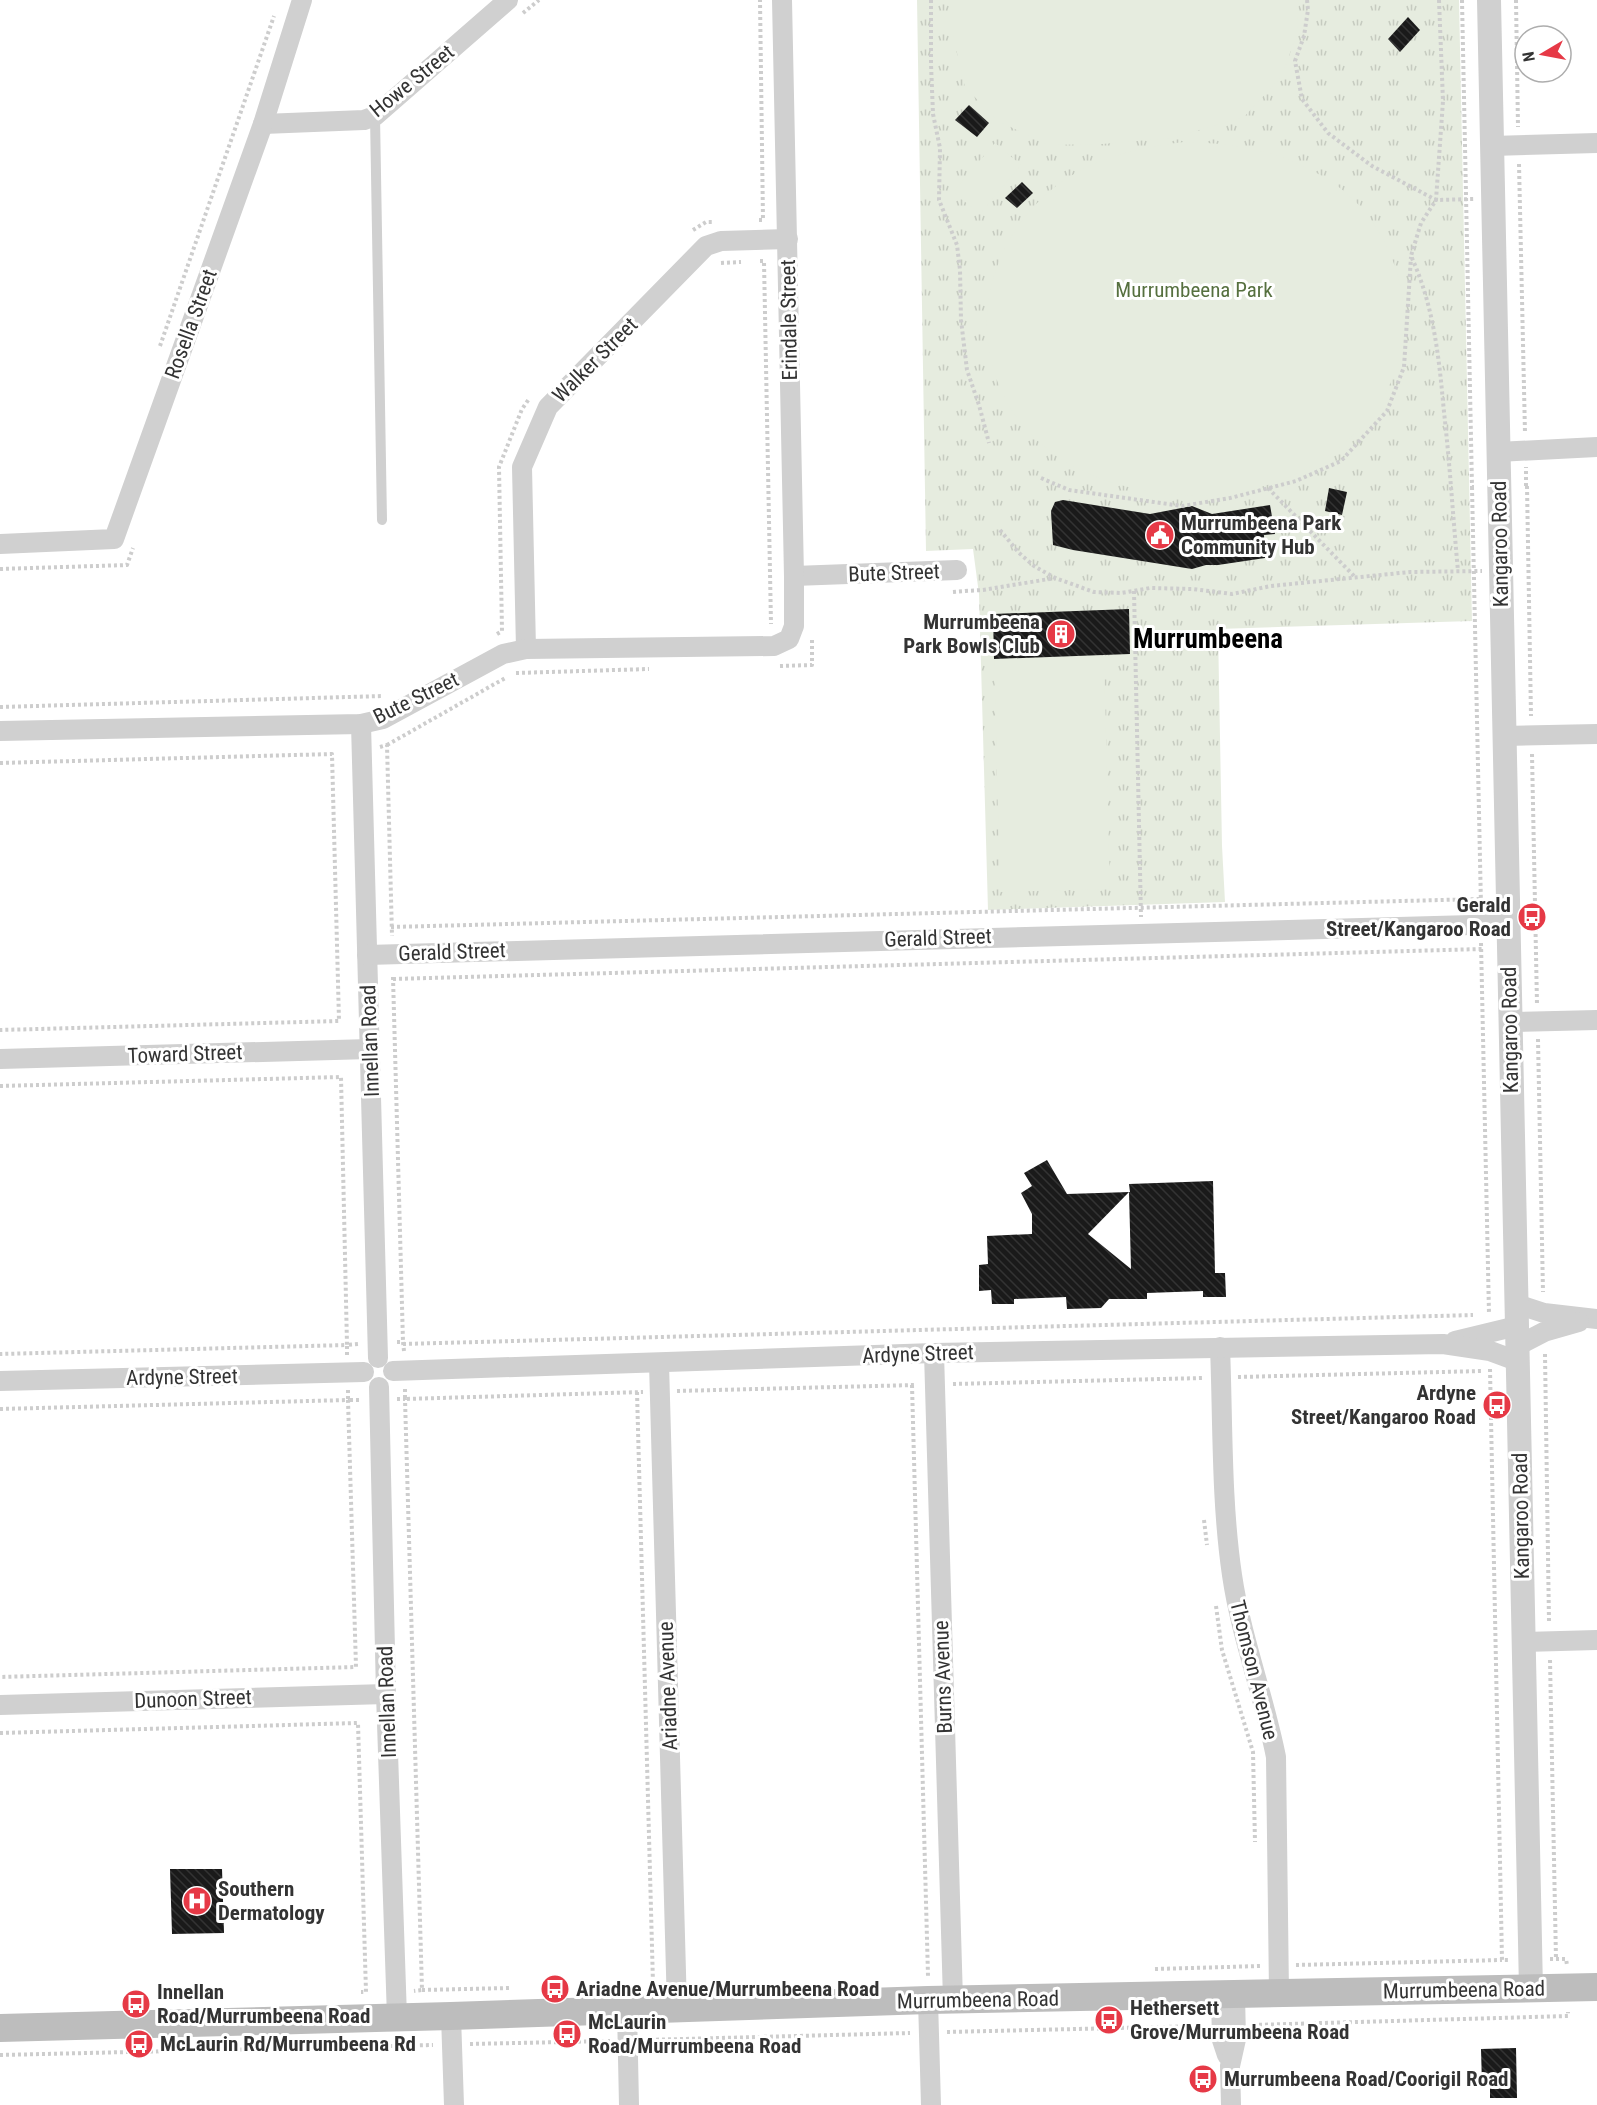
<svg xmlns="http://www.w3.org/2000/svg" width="1597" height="2105" font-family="'Roboto Condensed',sans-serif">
	<defs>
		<pattern id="grass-tufts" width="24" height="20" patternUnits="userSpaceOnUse" patternTransform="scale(1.5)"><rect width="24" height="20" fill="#e6ecdf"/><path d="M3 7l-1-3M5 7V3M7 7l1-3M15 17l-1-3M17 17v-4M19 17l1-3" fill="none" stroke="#c6cbc0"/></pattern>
		<pattern id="building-back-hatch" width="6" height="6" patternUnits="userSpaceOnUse" patternTransform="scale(1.5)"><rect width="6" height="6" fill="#1a1a1a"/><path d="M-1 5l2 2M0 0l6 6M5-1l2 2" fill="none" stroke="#333"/></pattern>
	</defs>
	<rect width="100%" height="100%" fill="#fff"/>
	<polygon fill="url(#grass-tufts)" points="917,0 1459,0 1472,621 1218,629 1222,846 1225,902 988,910 979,594 973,549 926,551"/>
	<g fill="#e6ecdf">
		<polygon points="953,0 1299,0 1297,33 1282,76 1244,117 1172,138 1102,144 1048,145 998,121 965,87 953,36"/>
		<path d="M1184 142C1241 143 1293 153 1340 188 1368 209 1387 240 1397 273 1432 390 1333 484 1221 494 1140 502 1038 472 1002 392 962 307 1005 205 1089 166 1120 152 1151 146 1184 142Z"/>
		<polygon points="995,143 1021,165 980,214 953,192"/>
		<polygon points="1104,656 1110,889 1000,892 994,659"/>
	</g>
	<g fill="url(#building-back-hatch)" fill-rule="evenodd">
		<polygon points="1408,17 1420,30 1400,52 1388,39"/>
		<polygon points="969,105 989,123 977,137 955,120"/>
		<polygon points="1022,182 1033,193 1017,208 1005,198"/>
		<polygon points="1329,488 1347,492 1342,515 1325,511"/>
		<polygon points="1063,500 1150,514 1192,506 1212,514 1270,505 1275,534 1264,535 1265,558 1218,565 1206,565 1192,569 1073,550 1053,545 1051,511 1055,502"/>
		<polygon points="1129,609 1130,654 994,659 993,614"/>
		<path d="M1047 1160 1067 1194 1130 1192 1129 1184 1213 1181 1215 1273H1225L1226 1297H1203V1291L1147 1293V1299H1109L1101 1308 1067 1309 1066 1297 1014 1299V1304H992L991 1290 979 1291V1265L988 1264 987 1236 1032 1234V1214L1021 1193 1032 1186 1024 1173ZM1129 1192 1131 1269 1088 1234Z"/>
		<polygon points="170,1869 222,1869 224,1933 172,1934"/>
		<polygon points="1516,2048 1517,2098 1490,2098 1490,2085 1482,2085 1481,2049"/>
	</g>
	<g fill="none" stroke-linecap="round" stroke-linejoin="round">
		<g stroke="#cdcdcd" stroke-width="4" stroke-dasharray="3 3" stroke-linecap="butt">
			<polyline points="931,0 931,64 933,114 940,148 939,200 957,245 960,270 961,320 967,370 979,405 989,443"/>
			<polyline points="1307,0 1308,10 1304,36 1295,61 1302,99 1328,133 1372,166 1436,200 1474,199"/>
			<path d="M1439 0 1443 101 1436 200 1421 223 1411 256C1434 306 1439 358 1444 412 1450 465 1453 518 1458 571"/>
			<polyline points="1462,0 1472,487 1474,487"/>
			<polyline points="1516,0 1518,127"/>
			<polyline points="523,13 539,0"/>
			<polyline points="1519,164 1525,433"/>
			<polyline points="759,220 763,220 760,0"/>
			<polyline points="693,230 706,222 713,222"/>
			<polyline points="760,261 764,261 771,624"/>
			<polyline points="721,263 741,262"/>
			<polyline points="160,346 274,16"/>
			<polyline points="1041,478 1069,490 1182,506 1230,498 1296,481 1341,461 1387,411 1404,367 1411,257"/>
			<polyline points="1526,486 1526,467"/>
			<polyline points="1527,486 1531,716"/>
			<polyline points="1472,487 1481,906"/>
			<polyline points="1268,488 1355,577"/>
			<polyline points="1000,530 1019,553 1034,566 1055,578 1094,592 1121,593 1150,588 1193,589 1232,594 1271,586 1410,572 1482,571"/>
			<polyline points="0,569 127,565 133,548"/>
			<polyline points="965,591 983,590 1055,578"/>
			<polyline points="1134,591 1141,917"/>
			<polyline points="953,592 966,591"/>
			<polyline points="497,634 502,631 499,467 522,409 529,399"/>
			<polyline points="780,666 812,665 812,638"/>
			<polyline points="516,673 649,669"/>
			<polyline points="0,707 383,696"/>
			<polyline points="387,745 507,677"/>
			<polyline points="380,747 387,745 392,936"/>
			<polyline points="1532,754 1537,1004"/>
			<polyline points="0,763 332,754 339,1021 0,1030"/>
			<polyline points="391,927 1480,899"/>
			<polyline points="1481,943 1489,1314"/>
			<polyline points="393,977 403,1342"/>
			<polyline points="393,979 1482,949"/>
			<polyline points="1538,1039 1543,1292"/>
			<polyline points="0,1086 341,1077 347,1345 0,1354"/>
			<polyline points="397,1342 403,1342 404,1351"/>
			<polyline points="403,1344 1473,1315"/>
			<polyline points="1545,1354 1549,1622"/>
			<polyline points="347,1355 347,1345 359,1344"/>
			<polyline points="1490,1369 1502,1960 1510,1960"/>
			<polyline points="1238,1377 1482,1371"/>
			<polyline points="953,1384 1203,1378"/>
			<polyline points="912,1385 928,1976"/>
			<polyline points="405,1389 405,1399 643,1392"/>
			<polyline points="348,1390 348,1400 360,1400"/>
			<polyline points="677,1391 915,1385"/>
			<polyline points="637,1392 653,1984"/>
			<polyline points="397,1399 405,1399 422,1990 414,1991"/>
			<polyline points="0,1409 348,1400 356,1667 0,1677"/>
			<polyline points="1204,1520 1207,1545"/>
			<polyline points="1216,1606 1222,1650 1253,1752 1255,1842"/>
			<polyline points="1550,1660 1556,1959"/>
			<polyline points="0,1733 358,1723 366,1992 361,1992"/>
			<polyline points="1550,1959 1566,1959 1567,1965"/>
			<polyline points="1296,1965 1502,1960"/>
			<polyline points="1155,1969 1261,1966"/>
			<polyline points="422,1990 509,1988"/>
			<polyline points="1253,2025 1568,2016 1568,2012"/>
			<polyline points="947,2032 1204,2026"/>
			<polyline points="644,2040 910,2033"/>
			<polyline points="470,2044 610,2041"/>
			<polyline points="0,2055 433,2045"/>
		</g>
		<polyline stroke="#d0d0d0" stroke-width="10" points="375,116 382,520"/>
		<g stroke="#d0d0d0" stroke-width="20">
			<polyline points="263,124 364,120 375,116 508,0"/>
			<polyline points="1492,146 1597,143"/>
			<polyline points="1498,452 1597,447"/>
			<polyline points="0,544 114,539 263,124 302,0"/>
			<polyline points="794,576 957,570"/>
			<polyline points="526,649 522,467 548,407 706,246 721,241 788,239"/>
			<polyline points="361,724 378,1358"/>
			<polyline points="0,731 361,724 383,719 503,654 526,649 774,646 789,639 794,626 794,576 782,0"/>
			<polyline points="1504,736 1597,734"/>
			<polyline points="367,955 1508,924"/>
			<polyline points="1511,1022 1597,1020"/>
			<polyline points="0,1059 370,1049"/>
			<polyline points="1516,1304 1544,1313 1597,1319"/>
			<polyline points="1455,1341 1517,1326"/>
			<polyline points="1517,1346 1544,1332 1579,1322"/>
			<path d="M1220 1347C1223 1423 1221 1500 1232 1575 1241 1637 1264 1696 1276 1757L1279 1993"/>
			<polyline points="934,1353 953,2000"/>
			<polyline points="659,1363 677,2008"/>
			<polyline points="393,1371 934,1353 1443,1344 1490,1351 1517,1361"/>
			<polyline points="0,1381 364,1372"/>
			<polyline points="379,1387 386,1694 397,2017"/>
			<polyline points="1523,1642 1597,1640"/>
			<polyline points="0,1705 386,1694"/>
			<polyline points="1221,1995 1222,2040 1227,2055"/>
			<polyline points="928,2000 931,2105"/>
			<polyline points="627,2010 629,2105"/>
			<polyline points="451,2016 454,2105"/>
			<polyline points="1231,2105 1230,2066 1236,2039 1235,1995"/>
		</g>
		<polyline stroke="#d0d0d0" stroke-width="24" points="1489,0 1531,1989"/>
		<polyline stroke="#bdbdbd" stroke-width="28" points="0,2028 451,2016 928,2000 1597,1987"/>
	</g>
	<defs>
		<g id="civic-disc" transform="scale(1.5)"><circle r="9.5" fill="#e63946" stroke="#fff"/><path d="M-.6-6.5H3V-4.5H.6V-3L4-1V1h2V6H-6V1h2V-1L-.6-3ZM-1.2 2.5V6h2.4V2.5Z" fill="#fff"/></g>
		<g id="building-disc" transform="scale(1.5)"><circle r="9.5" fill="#e63946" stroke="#fff"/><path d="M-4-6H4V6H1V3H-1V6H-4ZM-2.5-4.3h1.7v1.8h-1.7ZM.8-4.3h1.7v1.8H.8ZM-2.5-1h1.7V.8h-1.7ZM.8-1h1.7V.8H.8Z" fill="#fff"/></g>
		<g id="bus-disc" transform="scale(1.5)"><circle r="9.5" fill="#e63946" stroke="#fff"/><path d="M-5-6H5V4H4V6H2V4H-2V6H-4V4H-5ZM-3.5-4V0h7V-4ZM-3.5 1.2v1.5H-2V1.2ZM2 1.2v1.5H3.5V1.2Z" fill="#fff"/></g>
		<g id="hospital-disc" transform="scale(1.5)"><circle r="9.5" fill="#e63946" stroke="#fff"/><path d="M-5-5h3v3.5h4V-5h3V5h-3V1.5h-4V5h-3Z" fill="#fff"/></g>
	</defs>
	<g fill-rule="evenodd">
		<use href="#civic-disc" x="1160" y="535"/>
		<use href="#building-disc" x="1061" y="634"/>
		<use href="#bus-disc" x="1532" y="917"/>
		<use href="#bus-disc" x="1497" y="1405"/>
		<use href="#hospital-disc" x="197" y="1901"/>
		<use href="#bus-disc" x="555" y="1989"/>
		<use href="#bus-disc" x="136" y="2004"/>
		<use href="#bus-disc" x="1109" y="2020"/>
		<use href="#bus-disc" x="567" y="2034"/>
		<use href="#bus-disc" x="139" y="2044"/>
		<use href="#bus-disc" x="1203" y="2079"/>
	</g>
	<g text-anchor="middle" stroke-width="6" stroke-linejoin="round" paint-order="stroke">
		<g font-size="21" fill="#333" stroke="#fff">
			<text transform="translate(412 81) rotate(-39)" y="7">Howe Street</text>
			<text transform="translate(789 320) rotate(-91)" y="7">Erindale Street</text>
			<text transform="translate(191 324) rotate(-70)" y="7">Rosella Street</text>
			<text transform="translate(595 360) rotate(-45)" y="7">Walker Street</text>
			<text transform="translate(1500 544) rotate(-91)" y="7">Kangaroo Road</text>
			<text transform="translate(894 573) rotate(-2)" y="7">Bute Street</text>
			<text transform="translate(416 698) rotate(-26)" y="7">Bute Street</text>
			<text transform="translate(938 938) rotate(-2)" y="7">Gerald Street</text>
			<text transform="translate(452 952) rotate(-2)" y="7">Gerald Street</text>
			<text transform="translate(1510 1030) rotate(-91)" y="7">Kangaroo Road</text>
			<text transform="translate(370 1041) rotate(-92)" y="7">Innellan Road</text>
			<text transform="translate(185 1054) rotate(-2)" y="7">Toward Street</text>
			<text transform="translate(918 1354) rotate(-2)" y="7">Ardyne Street</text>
			<text transform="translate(182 1377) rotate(-1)" y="7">Ardyne Street</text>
			<text transform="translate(1521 1516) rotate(-91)" y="7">Kangaroo Road</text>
			<text transform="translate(1254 1670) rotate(76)" y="7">Thomson Avenue</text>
			<text transform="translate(943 1677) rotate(-92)" y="7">Burns Avenue</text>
			<text transform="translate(668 1686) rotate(-92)" y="7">Ariadne Avenue</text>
			<text transform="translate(193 1699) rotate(-2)" y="7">Dunoon Street</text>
			<text transform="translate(387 1702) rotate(-92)" y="7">Innellan Road</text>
			<text transform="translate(1464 1990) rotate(-1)" y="7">Murrumbeena Road</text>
			<text transform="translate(978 2000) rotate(-1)" y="7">Murrumbeena Road</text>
		</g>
		<g font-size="21" fill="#56703f" stroke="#fff">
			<text x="1194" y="297">Murrumbeena Park</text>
		</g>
		<g font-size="21" font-weight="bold" fill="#333" stroke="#fff" text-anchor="start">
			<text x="1181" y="530">Murrumbeena Park<tspan x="1181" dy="24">Community Hub</tspan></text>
			<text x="1040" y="629" text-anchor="end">Murrumbeena<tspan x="1040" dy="24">Park Bowls Club</tspan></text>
			<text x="1511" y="912" text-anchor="end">Gerald<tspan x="1511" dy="24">Street/Kangaroo Road</tspan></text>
			<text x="1476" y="1400" text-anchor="end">Ardyne<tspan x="1476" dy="24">Street/Kangaroo Road</tspan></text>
			<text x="218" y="1896">Southern<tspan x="218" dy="24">Dermatology</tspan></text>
			<text x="576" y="1996">Ariadne Avenue/Murrumbeena Road</text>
			<text x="157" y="1999">Innellan<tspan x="157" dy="24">Road/Murrumbeena Road</tspan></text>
			<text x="1130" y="2015">Hethersett<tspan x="1130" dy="24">Grove/Murrumbeena Road</tspan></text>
			<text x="588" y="2029">McLaurin<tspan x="588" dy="24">Road/Murrumbeena Road</tspan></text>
			<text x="160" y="2051">McLaurin Rd/Murrumbeena Rd</text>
			<text x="1224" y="2086">Murrumbeena Road/Coorigil Road</text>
		</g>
		<g font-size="27" font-weight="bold" fill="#000" stroke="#fff">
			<text x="1208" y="648">Murrumbeena</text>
		</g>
	</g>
	<g transform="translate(1543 54) rotate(260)"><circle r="28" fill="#ffffff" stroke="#adadad" stroke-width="1.5"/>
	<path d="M0-4.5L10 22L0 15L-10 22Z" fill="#e63946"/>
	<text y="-9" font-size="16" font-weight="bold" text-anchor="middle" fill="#333333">N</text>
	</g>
</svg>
